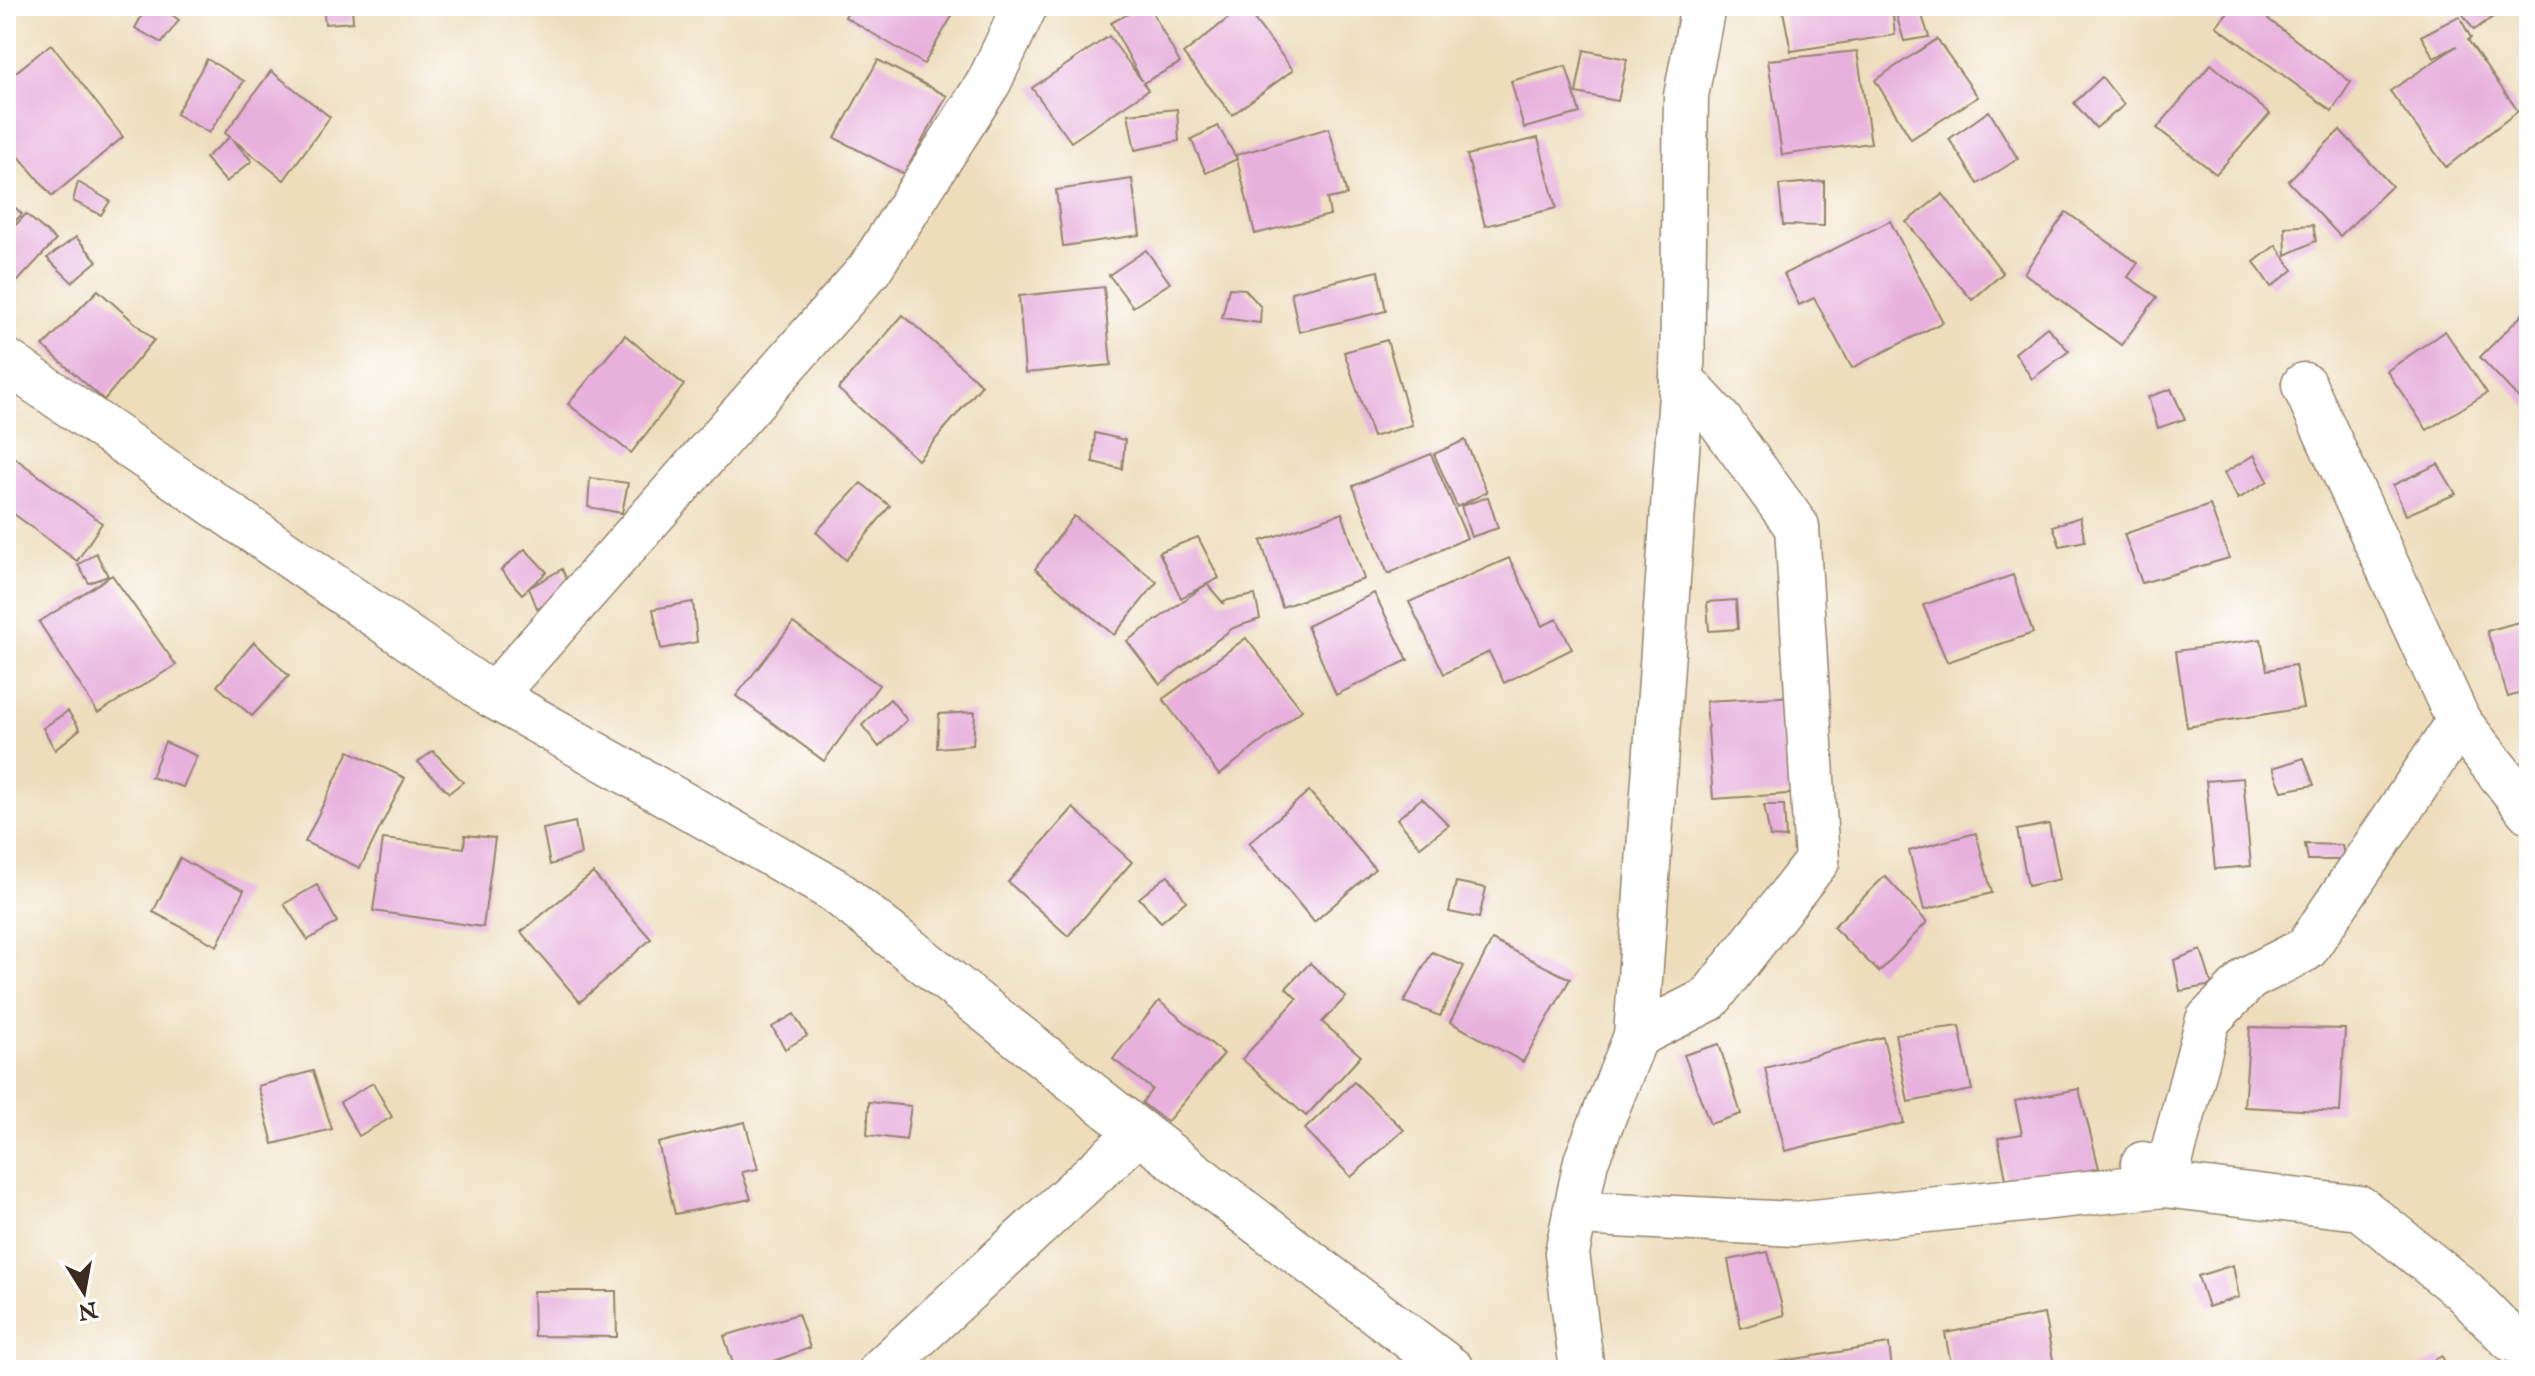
<svg xmlns="http://www.w3.org/2000/svg" width="2535" height="1376" font-family="'IM FELL English',serif">
	<rect width="100%" height="100%" fill="#fff"/>
	<filter id="ink" filterUnits="userSpaceOnUse"><feTurbulence type="fractalNoise" baseFrequency=".0125" numOctaves="2"/><feDisplacementMap in="SourceGraphic" scale="16" xChannelSelector="R" yChannelSelector="G"/><feConvolveMatrix kernelMatrix="1 2 1 2 8 2 1 2 1" color-interpolation-filters="sRGB"/></filter>
	<filter id="wash" filterUnits="userSpaceOnUse"><feTurbulence type="fractalNoise" baseFrequency=".006" numOctaves="4" result="noise"/><feDisplacementMap in="SourceGraphic" scale="32" xChannelSelector="R" yChannelSelector="G"/><feGaussianBlur stdDeviation="1.8" result="paint"/><feColorMatrix in="noise" values="0 0 0 0 0 0 0 0 0 0 0 0 0 0 0 0 0 1.4 0 .05"/><feComposite in="paint" operator="in"/></filter>
	<g filter="url(#wash)">
		<rect width="100%" height="100%" fill="#edddbb"/>
		<g id="blocks">
			<g fill="#e7b0dd">
				<polygon points="147,6 159,6 179,20 162,43 135,28"/>
				<polygon points="323,6 352,6 353,22 325,24"/>
				<polygon points="851,6 958,6 924,64 845,17"/>
				<polygon points="1142,6 1149,6 1180,63 1143,83 1148,90 1071,142 1032,88 1109,36 1142,81 1111,23"/>
				<polygon points="1244,6 1293,70 1232,115 1183,54"/>
				<polygon points="1782,6 1892,6 1895,35 1791,51"/>
				<polygon points="1919,6 1929,37 1904,41 1894,7"/>
				<polygon points="2233,6 2251,6 2351,82 2332,111 2216,26"/>
				<polygon points="2457,6 2509,6 2474,30"/>
				<polygon points="2459,16 2471,38 2468,40 2518,111 2446,167 2390,91 2457,46 2434,58 2421,36"/>
				<polygon points="1937,39 1978,97 1911,139 1875,80"/>
				<polygon points="51,44 123,137 52,196 6,141 6,80"/>
				<polygon points="1584,50 1627,59 1618,101 1576,93"/>
				<polygon points="1857,51 1871,143 1782,155 1768,60"/>
				<polygon points="207,59 244,81 209,133 176,114"/>
				<polygon points="878,60 947,96 904,174 835,138"/>
				<polygon points="2211,64 2270,114 2216,174 2157,128"/>
				<polygon points="1566,66 1580,113 1524,128 1511,81"/>
				<polygon points="271,71 330,117 284,180 231,138 252,161 226,182 205,158 230,137 225,133"/>
				<polygon points="2102,77 2124,105 2096,128 2074,103"/>
				<polygon points="1177,109 1179,141 1135,150 1128,114"/>
				<polygon points="1989,111 2018,159 1978,184 1949,139"/>
				<polygon points="1218,126 1237,159 1206,173 1191,139"/>
				<polygon points="1329,128 1347,195 1327,199 1330,215 1255,234 1236,155"/>
				<polygon points="2340,130 2392,186 2340,236 2288,181"/>
				<polygon points="1538,138 1556,208 1485,226 1467,155"/>
				<polygon points="1132,179 1140,235 1063,246 1056,190"/>
				<polygon points="1824,181 1824,226 1783,225 1779,185"/>
				<polygon points="78,182 110,201 101,215 73,201"/>
				<polygon points="1943,194 2003,273 1972,300 1906,222"/>
				<polygon points="6,199 22,214 6,231"/>
				<polygon points="2066,212 2138,263 2128,277 2157,297 2121,345 2024,273"/>
				<polygon points="26,214 56,240 6,294 6,235"/>
				<polygon points="1890,221 1943,322 1852,368 1814,298 1799,305 1784,274"/>
				<polygon points="2313,225 2316,241 2286,255 2285,227"/>
				<polygon points="76,237 97,261 72,282 47,258"/>
				<polygon points="2276,245 2293,270 2271,287 2254,262"/>
				<polygon points="1146,250 1170,283 1133,307 1109,275"/>
				<polygon points="1378,271 1386,311 1299,332 1291,292"/>
				<polygon points="1104,287 1111,365 1025,373 1019,296"/>
				<polygon points="1229,288 1245,289 1261,307 1260,323 1222,318"/>
				<polygon points="98,290 154,340 104,400 43,346"/>
				<polygon points="2529,308 2529,409 2480,357"/>
				<polygon points="903,315 982,385 918,460 838,389"/>
				<polygon points="2047,327 2069,351 2032,379 2015,353"/>
				<polygon points="2445,331 2487,393 2427,430 2387,371"/>
				<polygon points="625,335 684,385 631,453 568,404"/>
				<polygon points="1387,340 1412,425 1373,437 1344,352"/>
				<polygon points="2171,389 2185,419 2158,428 2148,397"/>
				<polygon points="1095,433 1125,440 1122,469 1093,462"/>
				<polygon points="1465,440 1487,492 1457,507 1434,454"/>
				<polygon points="1431,454 1467,538 1388,574 1353,486"/>
				<polygon points="2254,455 2268,481 2238,499 2224,473"/>
				<polygon points="15,458 102,523 77,561 6,508 6,472"/>
				<polygon points="2438,464 2456,494 2406,515 2393,485"/>
				<polygon points="590,478 628,483 622,513 588,507"/>
				<polygon points="861,483 890,506 846,560 816,532"/>
				<polygon points="1488,497 1498,528 1471,537 1461,506"/>
				<polygon points="2210,505 2229,558 2142,583 2124,534"/>
				<polygon points="1342,513 1364,579 1282,607 1261,541"/>
				<polygon points="1074,516 1157,582 1114,635 1035,569"/>
				<polygon points="2080,517 2085,541 2060,546 2053,526"/>
				<polygon points="1198,537 1219,578 1181,598 1159,552"/>
				<polygon points="525,549 547,572 522,594 501,570"/>
				<polygon points="96,553 108,576 89,583 78,565"/>
				<polygon points="1509,558 1542,626 1557,619 1572,649 1504,683 1489,652 1444,674 1409,602"/>
				<polygon points="562,569 571,589 537,608 529,588"/>
				<polygon points="112,575 176,665 98,713 39,622"/>
				<polygon points="2013,575 2033,633 1947,662 1923,605"/>
				<polygon points="1207,584 1224,604 1223,601 1255,595 1260,619 1233,628 1160,684 1127,641"/>
				<polygon points="1374,593 1408,660 1336,695 1307,626"/>
				<polygon points="1736,600 1738,629 1709,631 1707,602"/>
				<polygon points="693,602 697,642 661,649 653,609"/>
				<polygon points="2529,619 2529,691 2508,697 2487,631"/>
				<polygon points="793,623 879,685 824,761 736,696"/>
				<polygon points="1246,638 1302,710 1219,775 1163,699"/>
				<polygon points="2261,639 2267,670 2295,665 2303,708 2187,727 2176,651"/>
				<polygon points="254,642 289,676 252,716 217,686"/>
				<polygon points="1796,696 1803,793 1713,799 1706,701"/>
				<polygon points="890,699 907,720 879,747 862,725"/>
				<polygon points="68,711 80,729 55,750 43,728"/>
				<polygon points="975,712 973,745 937,748 939,714"/>
				<polygon points="165,742 197,756 183,787 151,777"/>
				<polygon points="349,751 405,778 360,868 305,842"/>
				<polygon points="433,751 463,782 449,793 418,762"/>
				<polygon points="2304,758 2314,785 2282,791 2273,768"/>
				<polygon points="2243,778 2251,866 2215,869 2206,781"/>
				<polygon points="1309,791 1375,869 1314,922 1249,843"/>
				<polygon points="1422,798 1449,825 1420,847 1397,819"/>
				<polygon points="1764,805 1784,805 1786,838 1770,837"/>
				<polygon points="1073,808 1132,862 1068,936 1008,882"/>
				<polygon points="575,822 581,854 550,865 543,829"/>
				<polygon points="2049,824 2060,879 2028,886 2017,830"/>
				<polygon points="1976,833 1992,893 1924,910 1909,851"/>
				<polygon points="465,835 495,838 483,927 373,911 383,839 464,848"/>
				<polygon points="2305,844 2342,845 2345,860 2308,860"/>
				<polygon points="180,858 212,876 244,890 217,946 153,912"/>
				<polygon points="593,873 651,939 580,1002 521,932"/>
				<polygon points="1168,875 1186,901 1161,922 1139,898"/>
				<polygon points="1885,876 1927,922 1879,972 1833,927"/>
				<polygon points="1456,882 1486,888 1479,918 1449,912"/>
				<polygon points="317,885 337,922 308,940 284,904"/>
				<polygon points="1492,940 1570,979 1523,1062 1450,1022"/>
				<polygon points="2201,950 2212,985 2180,991 2174,960"/>
				<polygon points="1432,952 1464,966 1440,1016 1404,1002"/>
				<polygon points="1310,963 1346,997 1322,1022 1361,1056 1306,1116 1242,1059 1297,999 1286,988"/>
				<polygon points="1159,1001 1224,1054 1167,1122 1142,1103 1152,1089 1113,1059"/>
				<polygon points="794,1014 807,1036 785,1049 772,1027"/>
				<polygon points="1959,1026 1972,1090 1908,1102 1895,1034"/>
				<polygon points="2250,1027 2345,1029 2340,1112 2244,1107"/>
				<polygon points="1883,1037 1904,1123 1785,1151 1765,1068"/>
				<polygon points="1719,1044 1741,1114 1710,1124 1684,1055"/>
				<polygon points="313,1071 332,1129 273,1144 258,1086"/>
				<polygon points="1354,1082 1404,1130 1351,1177 1305,1129"/>
				<polygon points="373,1083 392,1117 359,1136 340,1102"/>
				<polygon points="2079,1089 2099,1168 2008,1189 1998,1138 2022,1134 2015,1101"/>
				<polygon points="869,1102 911,1106 906,1140 867,1135"/>
				<polygon points="745,1122 758,1169 742,1172 751,1199 675,1214 658,1143"/>
				<polygon points="1768,1252 1784,1315 1741,1328 1728,1260"/>
				<polygon points="2233,1265 2239,1297 2208,1307 2198,1276"/>
				<polygon points="533,1291 616,1291 617,1337 534,1336"/>
				<polygon points="798,1314 810,1348 750,1370 735,1370 724,1336"/>
				<polygon points="2044,1314 2055,1370 1952,1370 1945,1333"/>
				<polygon points="1889,1344 1892,1370 1777,1370 1776,1362"/>
				<polygon points="2442,1356 2448,1370 2413,1370"/>
			</g>
		</g>
	</g>
	<g filter="url(#ink)">
		<use href="#blocks" fill-opacity="0" stroke="#94846c" stroke-width="2"/>
		<g fill="none" stroke-linecap="round" stroke-linejoin="round">
			<g stroke="#94846c" stroke-width="47">
				<g id="minor">
					<polyline points="6,361 493,696 834,890 1139,1132 1452,1370"/>
					<polyline points="2304,385 2459,722 2529,811"/>
					<polyline points="493,696 869,270 989,82 1025,6"/>
					<polyline points="1636,1036 1709,999 1817,861 1797,527 1720,421 1682,380"/>
					<polyline points="2143,1164 2164,1185 2208,1020 2249,978 2306,949 2459,722"/>
					<polyline points="1575,1213 1795,1224 2164,1185 2360,1208 2464,1291 2511,1339 2529,1344"/>
					<polyline points="881,1370 1139,1132"/>
					<polyline points="1582,1370 1567,1253 1586,1161 1636,1036 1682,380 1686,96 1703,6"/>
				</g>
			</g>
			<use href="#minor" stroke="#fff" stroke-width="44"/>
		</g>
	</g>
	<rect width="2535" height="1376" fill="none" stroke="#fff" stroke-width="32"/>
	<g transform="translate(84 1292) rotate(169)" stroke="#ffffff" stroke-width="6" paint-order="stroke">
	<path d="M0-6L14 30L0 20L-14 30Z" fill="#3b2a1e"/>
	<text y="-12" font-size="22" font-weight="bold" text-anchor="middle" fill="#3b2a1e">N</text>
	</g>
</svg>
